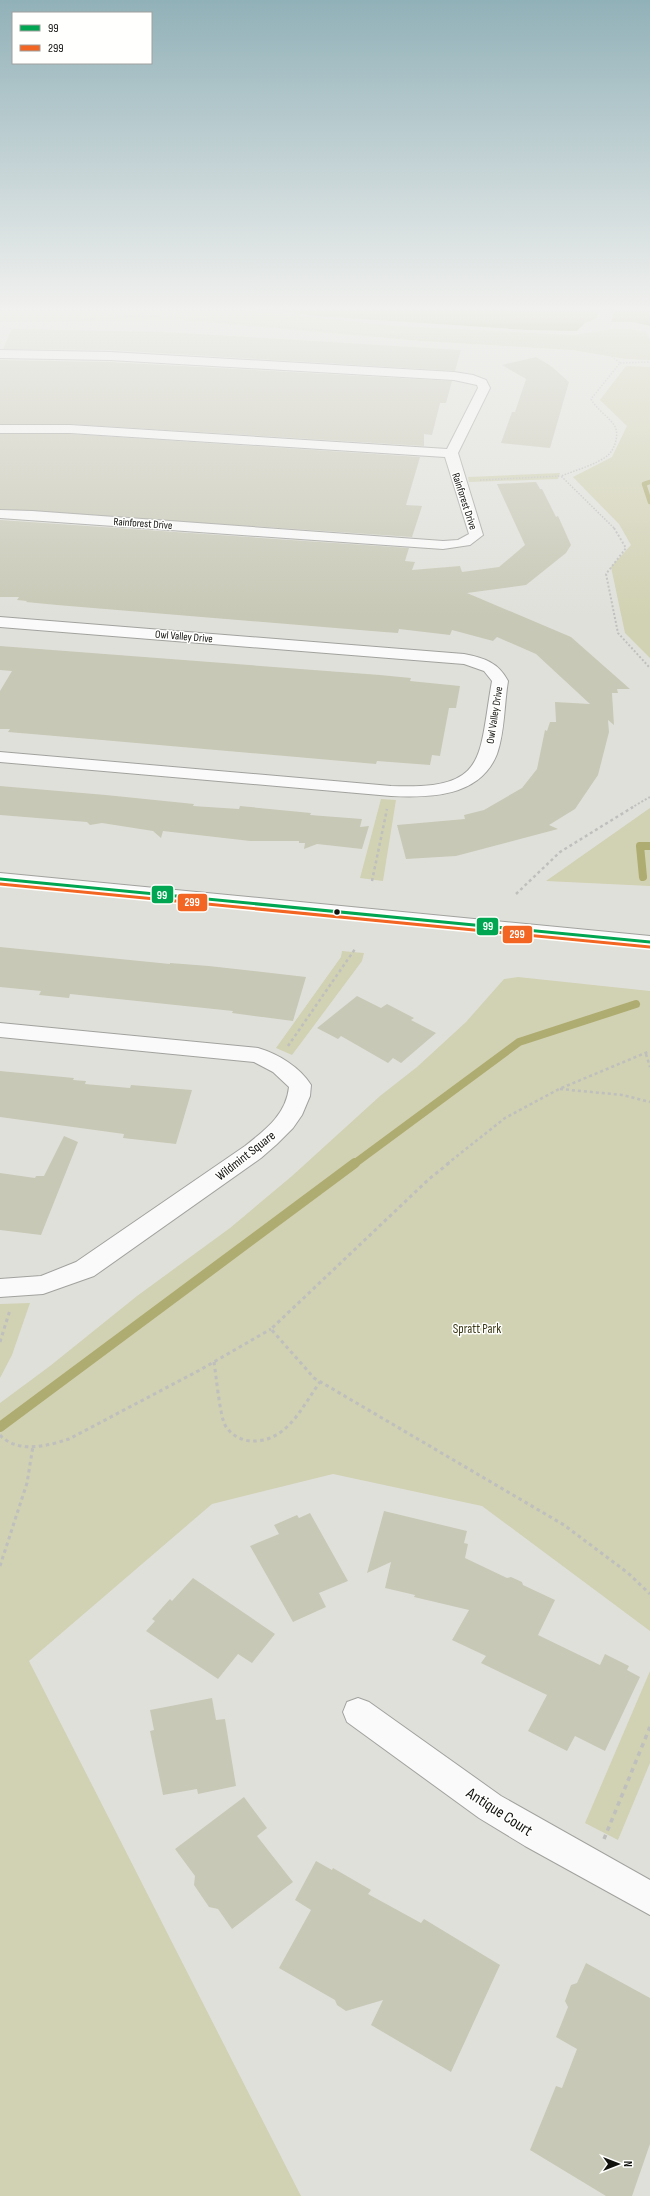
<svg xmlns="http://www.w3.org/2000/svg" width="650" height="2196" font-family="'Sofia Sans Condensed',sans-serif">
	<rect width="100%" height="100%" fill="#e0e0db"/>
	<g fill="#d1d1b3">
		<polygon points="0,310 246,310 394,326 573,335 612,329 629,329 646,332 650,339 650,360 626,359 572,350 420,341 180,320 0,322"/>
		<polygon points="626,366 650,367 650,658 625,633 611,567 631,545 619,524 573,477 612,457 627,426 600,400"/>
		<polygon points="560,473 558,479 469,482 468,477"/>
		<polygon points="381,799 396,800 383,881 360,878"/>
		<polygon points="650,808 650,886 546,881"/>
		<polygon points="342,951 364,953 362,961 292,1055 276,1048 341,957"/>
		<polygon points="518,977 650,991 650,1631 482,1506 333,1474 212,1504 29,1661 301,2196 0,2196 0,1403 50,1366 137,1296 230,1228 292,1176 380,1096 417,1067 466,1022 504,979"/>
		<polygon points="30,1303 12,1355 0,1378 0,1304"/>
		<polygon points="650,1671 650,1763 618,1840 585,1823"/>
	</g>
	<g fill="#aeac70">
		<polygon points="273,310 599,310 597,318 585,323 577,331 527,330 316,316"/>
		<polygon points="615,310 650,310 650,326 632,322 611,322"/>
	</g>
	<g fill="none" stroke-linecap="round" stroke-linejoin="round">
		<polyline stroke="#aeac70" stroke-width="4.5" points="650,482 644,484 650,502"/>
		<g stroke="#aeac70" stroke-width="8">
			<polyline points="643,877 640,846 650,846"/>
			<polyline points="354,1164 519,1042 636,1004"/>
		</g>
		<polyline stroke="#aeac70" stroke-width="10" points="0,1427 355,1163"/>
	</g>
	<g fill="#c8c8b6">
		<polygon points="12,329 164,332 461,350 455,371 110,350 3,349"/>
		<polygon points="536,357 551,366 569,382 550,448 501,443 512,412 515,412 526,379 502,365"/>
		<polygon points="0,360 110,362 452,381 446,403 440,403 432,435 424,434 424,446 70,424 0,424"/>
		<polygon points="0,434 70,434 420,457 406,505 422,506 412,537 0,509"/>
		<polygon points="536,482 540,489 542,489 556,517 558,516 571,545 566,553 526,585 467,593 571,637 630,689 617,689 618,693 612,693 614,725 608,720 609,732 598,775 575,809 549,825 558,829 456,856 406,859 397,825 465,819 464,815 484,810 522,788 537,769 545,730 547,731 550,722 556,722 555,702 590,704 536,654 497,637 493,641 452,630 450,635 399,629 398,633 384,632 57,605 26,602 27,601 17,600 19,597 0,597 0,520 409,548 405,561 415,562 412,570 460,566 462,572 499,567 525,545 497,484"/>
		<polygon points="0,646 380,675 411,678 410,681 460,686 456,708 449,708 440,756 432,755 430,765 377,761 376,764 102,740 8,732 10,729 0,729 0,691 12,671 0,670"/>
		<polygon points="0,786 106,795 194,804 193,806 239,809 240,806 311,813 310,815 362,819 360,827 369,826 362,849 317,844 304,849 305,843 299,843 299,841 250,841 163,831 161,838 153,831 102,823 90,825 87,822 0,815"/>
		<polygon points="0,947 170,964 170,963 209,966 306,977 293,1021 232,1013 233,1011 70,994 69,998 39,995 41,991 0,987"/>
		<polygon points="357,996 381,1008 387,1004 414,1018 411,1020 436,1033 401,1063 393,1058 388,1063 341,1036 338,1039 317,1028"/>
		<polygon points="0,1071 74,1078 73,1080 86,1081 85,1084 130,1088 131,1085 192,1090 176,1144 123,1138 124,1134 0,1117"/>
		<polygon points="64,1136 78,1142 41,1235 0,1230 0,1173 35,1178 36,1176 44,1176"/>
		<polygon points="384,1511 467,1531 464,1543 468,1544 465,1558 507,1578 511,1577 522,1582 523,1585 555,1600 538,1635 600,1665 605,1654 629,1666 627,1670 640,1677 605,1751 575,1736 567,1751 528,1731 547,1695 481,1663 486,1656 452,1640 469,1610 414,1597 415,1595 385,1588 391,1562 367,1573"/>
		<polygon points="310,1513 348,1581 319,1593 326,1607 293,1622 250,1546 279,1534 274,1525 297,1515 299,1518"/>
		<polygon points="193,1578 275,1634 252,1663 238,1654 218,1679 146,1631 155,1621 152,1619 170,1599 172,1601"/>
		<polygon points="212,1698 216,1720 225,1719 236,1786 198,1794 197,1789 163,1795 150,1731 154,1730 150,1710"/>
		<polygon points="244,1797 267,1828 257,1836 293,1882 232,1929 218,1909 209,1907 194,1885 195,1876 175,1849"/>
		<polygon points="316,1861 332,1870 333,1868 371,1890 368,1894 421,1923 424,1919 500,1965 451,2072 371,2025 383,2000 346,2011 337,2005 335,2000 279,1968 311,1910 295,1900"/>
		<polygon points="586,1963 650,1998 650,2144 632,2196 606,2196 530,2150 556,2086 562,2088 577,2049 556,2037 568,2007 565,2001 571,1985 577,1983"/>
	</g>
	<g fill="none" stroke-linecap="round" stroke-linejoin="round">
		<g stroke="#a1a19e" stroke-width="2">
			<g id="street">
				<polygon points="0,350 110,352 454,372 473,375 486,380 490,388 458,453 483,535 470,545 443,549 0,518 0,510 32,511 443,541 458,540 469,534 445,457 70,433 0,433 0,425 70,425 447,449 478,388 477,385 454,380 110,360 0,358"/>
				<path d="M0 617 464 654C484 658 498 662 508 681 504 705 505 731 497 754 480 797 430 798 391 796L0 762V752L391 786C488 790 478 760 492 681L484 671 464 664 0 627Z"/>
				<path d="M0 1023 258 1048C278 1054 300 1067 311 1085L310 1096 302 1115 293 1128 277 1144 261 1158 94 1276 43 1294 0 1297V1279L41 1276 76 1262 245 1146C265 1130 286 1115 289 1087L273 1072 254 1062 0 1037Z"/>
				<polygon points="358,1698 369,1702 501,1796 650,1880 650,1915 525,1846 479,1818 347,1722 343,1712 347,1702"/>
			</g>
		</g>
		<g stroke="#a1a19e" stroke-width="2">
			<polygon id="secondary" points="0,873 650,936 650,948 0,885"/>
		</g>
		<g stroke="#bfbfbe" stroke-width="1.5" stroke-dasharray="1.5 1.5" stroke-linecap="butt">
			<path d="M0 321H67L136 316 172 317 362 334 581 347 605 351 620 363 591 399C597 410 607 415 614 425 620 433 615 450 607 456 597 464 574 471 561 476L615 529"/>
			<polyline points="620,363 650,362"/>
			<polyline points="480,480 561,476"/>
		</g>
		<g stroke="#bfbfbe" stroke-width="2" stroke-dasharray="2 2" stroke-linecap="butt">
			<polyline points="614,528 626,548 606,574 618,633 650,668"/>
			<polyline points="631,808 650,797"/>
		</g>
		<g stroke="#bfbfbe" stroke-width="2.5" stroke-dasharray="3 3" stroke-linecap="butt">
			<polyline points="372,881 387,809"/>
			<polyline points="516,894 560,852 633,807"/>
			<polyline points="288,1046 355,949"/>
			<polyline points="646,1054 650,1067"/>
			<polyline points="560,1089 623,1095 650,1102"/>
			<polyline points="447,1164 505,1118 559,1089 650,1051"/>
		</g>
		<g stroke="#bfbfbe" stroke-width="3" stroke-dasharray="3.5 3.5" stroke-linecap="butt">
			<polyline points="449,1163 429,1179 271,1329 314,1378 564,1525 628,1573 650,1594"/>
			<polyline points="0,1342 10,1310"/>
			<path d="M214 1362C216 1375 220 1416 225 1425 230 1434 240 1440 250 1441 287 1443 301 1408 320 1382"/>
			<path d="M0 1435C18 1454 47 1446 69 1439L198 1371 271 1329"/>
			<polyline points="0,1566 27,1483 33,1446"/>
		</g>
		<polyline stroke="#bfbfbe" stroke-width="3.5" stroke-dasharray="4.5 4.5" stroke-linecap="butt" points="604,1839 650,1727"/>
		<use href="#street" fill="#fafafa" fill-rule="evenodd"/>
		<use href="#secondary" fill="#fafafa" fill-rule="evenodd"/>
		<g stroke="#fffffe" stroke-width="6">
			<polyline id="bus-1" points="0,879 650,942"/>
		</g>
		<g stroke="#fffffe" stroke-width="6">
			<polyline id="bus-2" points="0,884 650,947"/>
		</g>
		<use href="#bus-1" stroke="#00a651" stroke-width="3"/>
		<use href="#bus-2" stroke="#f26522" stroke-width="3"/>
	</g>
	<linearGradient id="sky" x2="0" y2="1"><stop stop-color="#91b1b8"/><stop offset="0.5" stop-color="#f1f1ef"/><stop offset="1" stop-color="#f1f1ef" stop-opacity="0"/></linearGradient>
	<rect width="650" height="617" fill="url(#sky)"/>
	<circle fill="#11110e" stroke="#fffffe" stroke-width="1.5" cx="337" cy="912" r="3.5"/>
	<g text-anchor="middle" stroke-width="3" stroke-linejoin="round" paint-order="stroke">
		<g font-size="11" fill="#11110e" stroke="#fffffe">
			<text transform="translate(465 501) rotate(72)" y="4">Rainforest Drive</text>
			<text transform="translate(143 523) rotate(4)" y="4">Rainforest Drive</text>
			<text transform="translate(184 636) rotate(5)" y="4">Owl Valley Drive</text>
			<text transform="translate(494 715) rotate(-81)" y="4">Owl Valley Drive</text>
		</g>
		<g font-size="13" fill="#11110e" stroke="#fffffe">
			<text transform="translate(245 1155) rotate(-38)" y="5">Wildmint Square</text>
		</g>
		<g font-size="13" fill="#3a3815" stroke="#fffffe">
			<text x="477" y="1333">Spratt Park</text>
		</g>
		<g font-size="16" fill="#11110e" stroke="#fffffe">
			<text transform="translate(500 1811) rotate(33)" y="6">Antique Court</text>
		</g>
	</g>
	<g stroke="#fffffe" stroke-width="1.5">
		<rect x="151" y="885" width="23" height="19" rx="4" fill="#00a651"/>
		<rect x="177" y="893" width="31" height="19" rx="4" fill="#f26522"/>
		<rect x="476" y="917" width="23" height="19" rx="4" fill="#00a651"/>
		<rect x="502" y="925" width="31" height="19" rx="4" fill="#f26522"/>
	</g>
	<g font-size="11" text-anchor="middle" font-weight="bold" fill="#fff">
		<text x="162" y="899">99</text>
		<text x="192" y="906">299</text>
		<text x="488" y="930">99</text>
		<text x="517" y="938">299</text>
	</g>
	<rect x="12" y="12" width="140" height="52" fill="#fffffe" stroke="#a0a09e"/>
	<rect x="20" y="25" width="20" height="6" fill="#00a651" stroke="#a0a09e"/>
	<text x="48" y="32" font-size="12" fill="#11110e">99</text>
	<rect x="20" y="45" width="20" height="6" fill="#f26522" stroke="#a0a09e"/>
	<text x="48" y="52" font-size="12" fill="#11110e">299</text>
	<g transform="translate(618 2164) rotate(90)" stroke="#fffffe" stroke-width="3" paint-order="stroke">
	<path d="M0-3L7 15L0 10L-7 15Z" fill="#11110e"/>
	<text y="-6" font-size="11" font-weight="bold" text-anchor="middle" fill="#11110e">N</text>
	</g>
</svg>
